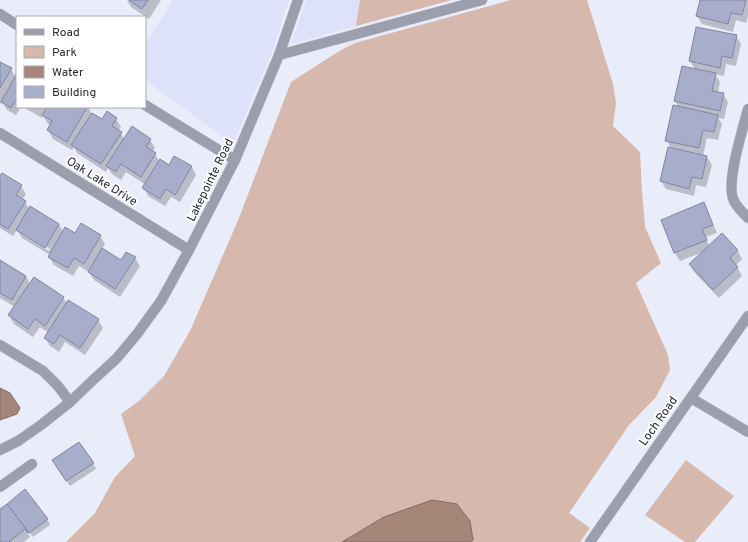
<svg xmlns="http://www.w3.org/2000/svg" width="748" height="542" font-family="Overpass,sans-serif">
	<rect width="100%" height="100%" fill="#e9ecf9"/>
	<g fill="#dde2fa">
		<polygon points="173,0 289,0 272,52 233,144 145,80 145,44"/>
		<polygon points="306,0 360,0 356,26 291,44"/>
	</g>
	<g fill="#d7b8ad">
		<polygon points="360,0 452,0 356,26"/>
		<polygon points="511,0 587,0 613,84 616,103 613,126 640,152 642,191 645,227 661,263 636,283 668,355 670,370 656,397 629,425 569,513 590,528 580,542 471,542 473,540 384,517 342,542 66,542 95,513 115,477 135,456 121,414 139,401 164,376 190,331 239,218 291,82 341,50 355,43"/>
		<polygon points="686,460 734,496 695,542 685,542 645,515"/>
	</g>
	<g fill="#a7867a" stroke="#806a65">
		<polygon points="0,388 10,393 20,408 17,414 0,420"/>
		<polygon points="432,500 457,504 470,521 473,540 471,542 342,542 384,517"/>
	</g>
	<g fill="#0003" fill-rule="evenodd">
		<polygon points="127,0 161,0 149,19 131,7"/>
		<polygon points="701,0 748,0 748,16 746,23 736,20 733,32 702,24 697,16"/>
		<polygon points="736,36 741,44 736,66 726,64 724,76 715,74 720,82 718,93 723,94 728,102 724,119 718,118 722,124 718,140 707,138 703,156 707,157 712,165 706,187 696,185 694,196 666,189 661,181 671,148 667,141 679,108 675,101 682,67 695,69 690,61"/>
		<polygon points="0,63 11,69 16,78 17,75 17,107 21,107 16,115 7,110 2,101 0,104"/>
		<polygon points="23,107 88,107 92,114 102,121 116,119 121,127 118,131 121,133 124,139 150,140 155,148 152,152 155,154 160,162 169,166 175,157 192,167 196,175 180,202 171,197 165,206 148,196 144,188 146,185 126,172 121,180 112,174 108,168 106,172 77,153 74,147 72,150 53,139 48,130 51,125 48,124 43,116 42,118"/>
		<path d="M0 178 21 186 26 194 22 200 25 202 29 209 59 224 63 232 75 234 100 236 105 244 102 249 121 261 135 258 140 266 120 297 94 280 89 272 79 266 73 276 54 265 49 257 50 255 22 238 17 230 13 236 0 228ZM23 233 50 249 49 251 23 235Z"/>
		<polygon points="703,204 708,212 717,233 706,237 709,246 722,234 738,251 742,259 736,265 742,276 719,298 694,272 690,264 703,252 680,261 675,253 662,220"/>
		<polygon points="0,261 26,276 30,284 63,298 67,304 98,320 103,328 85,355 65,342 59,352 50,346 45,338 49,333 40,327 33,337 14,324 9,315 15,307 0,298"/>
		<polygon points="93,463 96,469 70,486 56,466"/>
		<polygon points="0,510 47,519 50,525 33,537 27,530 26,531 30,537 24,542 0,542"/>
	</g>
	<g fill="#a7adcb" stroke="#8086a4">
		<polygon points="129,0 148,0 142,9"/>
		<polygon points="700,0 746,0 742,15 731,13 728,24 696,16"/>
		<polygon points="696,27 737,35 732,58 722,56 720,68 689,61"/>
		<polygon points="0,62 12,68 0,88"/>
		<polygon points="682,66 716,73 712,91 724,93 720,111 674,101"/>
		<polygon points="17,73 17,99 16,99 11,108 1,102"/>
		<polygon points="673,105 718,115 714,132 703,130 699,148 665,141"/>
		<polygon points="47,107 87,107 67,142 47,130 52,121 42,115"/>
		<polygon points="107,111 117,118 112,126 122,132 101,164 71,145 92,113 102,119"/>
		<polygon points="132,126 151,139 146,147 156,153 141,177 121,164 116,172 106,166"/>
		<polygon points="668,147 707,156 702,179 692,177 689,189 660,181"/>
		<polygon points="174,156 192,166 175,195 166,189 160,199 142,188 160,159 169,165"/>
		<polygon points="2,173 22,185 16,195 26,201 8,229 0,224 0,176"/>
		<polygon points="704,202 713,225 702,229 707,240 674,253 661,220"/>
		<polygon points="30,206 59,224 45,248 16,230"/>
		<polygon points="81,223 101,235 84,264 74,258 68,268 48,257 65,227 75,233"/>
		<polygon points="722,233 738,250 730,258 738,267 713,290 689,264"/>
		<polygon points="102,248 121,260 126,252 136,257 115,289 88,272"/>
		<polygon points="0,260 26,276 12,300 0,293"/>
		<polygon points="34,277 64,297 45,326 35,319 28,329 8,315"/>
		<polygon points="68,300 99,319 80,348 60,335 54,344 44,338"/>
		<polygon points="79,442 94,463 66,481 52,460"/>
		<polygon points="25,489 48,519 29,533 7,504"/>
		<polygon points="7,504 29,533 28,533 25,529 9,542 0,542 0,509"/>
	</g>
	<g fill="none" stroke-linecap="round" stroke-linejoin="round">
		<g stroke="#c6c9d6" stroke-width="11">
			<g id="minor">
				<polyline points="0,14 17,25"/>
				<polyline points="279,55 482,0"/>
				<polyline points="145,105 235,160"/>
				<path d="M748 109C743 129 725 184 734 201 737 207 743 213 748 218"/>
				<polyline points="0,133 189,250"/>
				<polyline points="0,345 43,371 58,386 70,402"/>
				<polyline points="691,398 748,432"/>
				<polyline points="0,450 18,441 41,425 70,402 92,381 117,358 137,334 161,301 189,250 235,160 279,55 298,0"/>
				<polyline points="0,487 32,464"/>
				<polyline points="590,542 748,316"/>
			</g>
		</g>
		<use href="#minor" stroke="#9b9eac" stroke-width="10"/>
	</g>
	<g text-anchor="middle" stroke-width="4" stroke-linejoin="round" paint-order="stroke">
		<g font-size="12" fill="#262835" stroke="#fff">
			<text transform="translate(210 180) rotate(-64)" y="4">Lakepointe Road</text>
			<text transform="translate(102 181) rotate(32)" y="4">Oak Lake Drive</text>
			<text transform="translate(658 421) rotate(-55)" y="4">Loch Road</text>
		</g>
	</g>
	<rect x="16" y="16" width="130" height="92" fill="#ffffff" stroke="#a8a9ae"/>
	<rect x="24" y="29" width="20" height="6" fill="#9b9eac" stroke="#a8a9ae"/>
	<text x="52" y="36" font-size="12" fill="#262835">Road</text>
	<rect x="24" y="46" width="20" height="12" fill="#d7b8ad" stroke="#a8a9ae"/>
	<text x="52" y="56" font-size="12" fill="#262835">Park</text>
	<rect x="24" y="66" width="20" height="12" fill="#a7867a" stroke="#a8a9ae"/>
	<text x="52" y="76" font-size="12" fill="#262835">Water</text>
	<rect x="24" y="86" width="20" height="12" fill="#a7adcb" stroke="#a8a9ae"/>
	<text x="52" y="96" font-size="12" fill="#262835">Building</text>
</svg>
